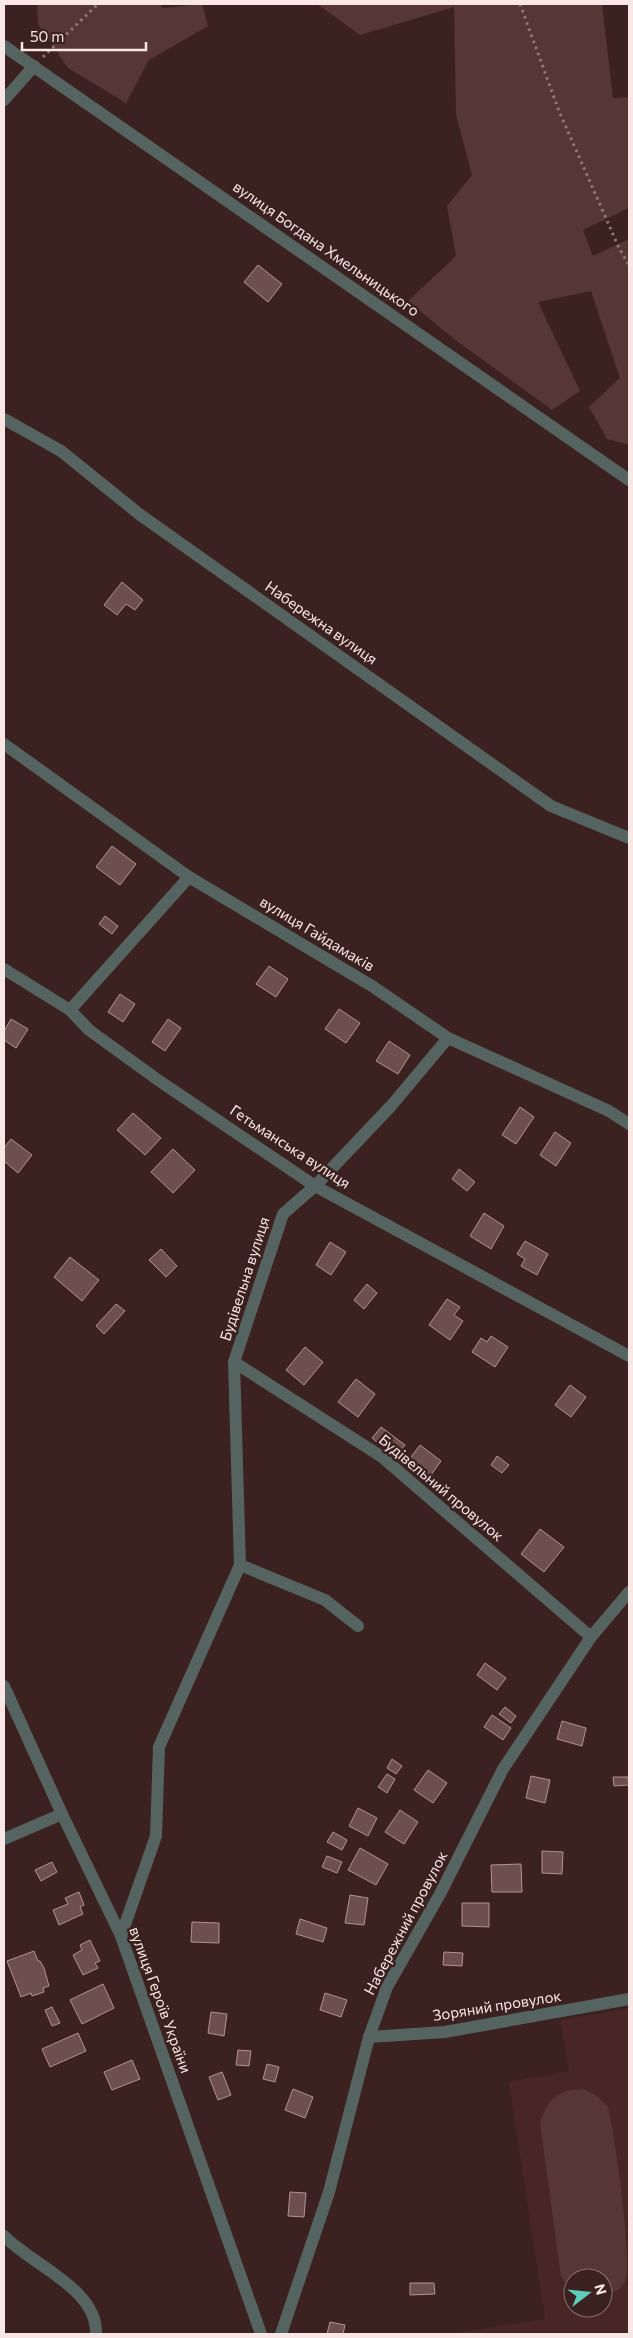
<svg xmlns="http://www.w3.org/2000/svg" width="633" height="2338" font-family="Commissioner,sans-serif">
	<rect width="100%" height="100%" fill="#3b2120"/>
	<path fill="#482625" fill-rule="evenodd" d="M629 2008V2334H450L545 2319 509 2082 569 2071 560 2020ZM573 2278H603V2308H573Z"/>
	<g fill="#563735">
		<polygon points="37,4 159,4 163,8 202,4 208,26 149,60 126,103 68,68 38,24"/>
		<polygon points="317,4 602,4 613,98 629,97 629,208 583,230 593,256 629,239 629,445 607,439 589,407 620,378 591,291 538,302 580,391 552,410 454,339 408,301 456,256 447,206 472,175 456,115 454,7 360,35"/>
		<path d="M584 2089 597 2096 608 2107C615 2135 633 2261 625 2282 621 2290 611 2294 603 2296V2278H573V2291L561 2277 540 2123C548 2098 558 2090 584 2089Z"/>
	</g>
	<g fill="#6d504d" stroke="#b4928f">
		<polygon points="258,265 282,284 268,302 244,282"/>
		<polygon points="122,582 143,600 135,610 126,604 117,615 104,605"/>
		<polygon points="112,846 136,864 120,885 96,867"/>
		<polygon points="105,916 118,926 112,934 99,924"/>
		<polygon points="269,966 288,979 276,997 256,984"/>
		<polygon points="120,994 135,1004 123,1022 108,1012"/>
		<polygon points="339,1009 360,1023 346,1043 325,1029"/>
		<polygon points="11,1019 28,1029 16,1048 4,1040 4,1031"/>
		<polygon points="168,1019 181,1028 165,1051 152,1042"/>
		<polygon points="389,1041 410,1055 398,1074 376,1061"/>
		<polygon points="520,1107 534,1117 516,1144 502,1135"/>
		<polygon points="133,1113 161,1138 145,1155 117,1130"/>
		<polygon points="555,1132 571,1143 556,1166 540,1155"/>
		<polygon points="11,1139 32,1155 18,1173 4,1161 4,1148"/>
		<polygon points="173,1149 195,1170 173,1193 151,1172"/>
		<polygon points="459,1169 475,1182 467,1191 452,1179"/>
		<polygon points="484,1213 504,1226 491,1249 470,1236"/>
		<polygon points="525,1241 548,1254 537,1275 521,1266 525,1259 517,1254"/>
		<polygon points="330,1242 346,1252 331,1275 316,1265"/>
		<polygon points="161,1249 177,1266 166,1277 149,1260"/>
		<polygon points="70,1257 99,1280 82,1301 54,1277"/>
		<polygon points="367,1284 377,1293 364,1309 354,1300"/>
		<polygon points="447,1299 460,1307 454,1315 463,1321 450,1340 429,1325"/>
		<polygon points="116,1304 125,1311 104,1334 96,1326"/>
		<polygon points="491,1336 508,1347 495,1367 472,1352 481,1338 487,1342"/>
		<polygon points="305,1347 323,1362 304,1385 286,1370"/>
		<polygon points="356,1379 375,1394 358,1417 338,1402"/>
		<polygon points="570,1385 586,1397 571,1417 555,1405"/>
		<polygon points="381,1427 405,1445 395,1457 372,1438"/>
		<polygon points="420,1445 441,1461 426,1482 405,1465"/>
		<polygon points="497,1456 509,1465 502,1473 491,1465"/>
		<polygon points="540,1529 564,1547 544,1572 521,1554"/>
		<polygon points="485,1663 506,1678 497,1690 477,1675"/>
		<polygon points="505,1707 516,1716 511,1723 499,1714"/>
		<polygon points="492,1715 511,1728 503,1740 484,1727"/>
		<polygon points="562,1721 586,1728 582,1746 557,1739"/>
		<polygon points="392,1759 402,1766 396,1774 387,1768"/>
		<polygon points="428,1770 447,1783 433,1803 414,1790"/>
		<polygon points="387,1774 395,1779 387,1793 378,1787"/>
		<polygon points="531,1776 550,1780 545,1803 526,1798"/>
		<polygon points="613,1777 628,1777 629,1785 614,1786"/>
		<polygon points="358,1808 377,1818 368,1836 349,1826"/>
		<polygon points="400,1810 418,1822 404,1844 385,1832"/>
		<polygon points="333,1832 347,1840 342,1850 327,1842"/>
		<polygon points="360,1848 388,1864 376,1885 348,1870"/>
		<polygon points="542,1851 563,1852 562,1874 542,1873"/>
		<polygon points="327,1856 342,1862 337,1873 322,1867"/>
		<polygon points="52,1862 57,1872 41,1881 35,1870"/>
		<polygon points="521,1864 522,1892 492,1892 491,1865"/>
		<polygon points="79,1892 84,1905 80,1907 83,1914 59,1925 53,1910 68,1904 65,1898"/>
		<polygon points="350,1895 368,1898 364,1925 345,1923"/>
		<polygon points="462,1903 489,1903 489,1927 462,1926"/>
		<polygon points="300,1919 327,1928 323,1942 296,1934"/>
		<polygon points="192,1922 219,1923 219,1943 191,1942"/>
		<polygon points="90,1940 100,1961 95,1963 98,1968 83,1975 73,1955 82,1950 80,1945"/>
		<polygon points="34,1951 38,1961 40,1961 44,1968 49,1986 43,1988 44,1992 32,1996 31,1993 21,1997 7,1961"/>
		<polygon points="444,1952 463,1953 462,1966 443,1965"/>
		<polygon points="103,1984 114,2008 82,2024 70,2000"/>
		<polygon points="325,1993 347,2000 341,2017 320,2010"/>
		<polygon points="52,2007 60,2023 52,2026 45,2010"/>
		<polygon points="211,2012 227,2014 224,2036 208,2033"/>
		<polygon points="78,2033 86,2051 50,2067 42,2049"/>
		<polygon points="238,2050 251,2051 249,2066 236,2065"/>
		<polygon points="132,2060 140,2079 112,2090 104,2072"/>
		<polygon points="267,2064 279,2067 275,2082 263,2079"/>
		<polygon points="222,2072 231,2095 218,2100 209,2077"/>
		<polygon points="293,2089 313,2097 305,2118 285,2110"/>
		<polygon points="290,2192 306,2193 304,2217 288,2216"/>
		<polygon points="410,2283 434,2283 435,2294 410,2295"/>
		<polygon points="330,2322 345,2325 343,2334 327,2334"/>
	</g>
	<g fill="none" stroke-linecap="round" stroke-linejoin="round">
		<g stroke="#8f7977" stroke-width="3" stroke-dasharray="2.5 4" stroke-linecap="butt">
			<polyline points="520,4 559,111 619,248 629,265"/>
			<polyline points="43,57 98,4"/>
		</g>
		<g stroke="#566461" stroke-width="12">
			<polyline points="4,46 629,480"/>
			<polyline points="4,100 34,66"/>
			<polyline points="4,419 61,451 139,514 551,806 629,838"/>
			<polyline points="4,744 189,877 372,986 448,1038 609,1111 629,1124"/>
			<polyline points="4,969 70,1010 89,1030 158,1080 315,1186 629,1356"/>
			<polyline points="70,1010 189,877"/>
			<polyline points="234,1362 382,1457 591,1637"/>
			<polyline points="240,1565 325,1600 358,1626"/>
			<polyline points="4,1686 62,1814 121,1936 261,2334"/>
			<polyline points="4,1839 62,1814"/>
			<polyline points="121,1936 156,1836 159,1747 240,1565 234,1362 283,1214 315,1186 391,1106 448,1038"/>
			<polyline points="369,2037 445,2032 629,1999"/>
			<path d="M4 2236C32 2265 98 2289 96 2334"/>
			<polyline points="281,2334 329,2192 369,2037 387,1987 440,1894 503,1769 591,1637 629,1592"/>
		</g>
	</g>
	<g text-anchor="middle" stroke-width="5" stroke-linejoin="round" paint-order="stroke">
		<g font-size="15" fill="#f9e7e5" stroke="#3b2120">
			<text transform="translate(326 249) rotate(35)" y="5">вулиця Богдана Хмельницького</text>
			<text transform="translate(321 623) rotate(35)" y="5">Набережна вулиця</text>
			<text transform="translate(317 934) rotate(31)" y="5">вулиця Гайдамаків</text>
			<text transform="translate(290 1147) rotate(33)" y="5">Гетьманська вулиця</text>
			<text transform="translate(245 1279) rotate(-72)" y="5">Будівельна вулиця</text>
			<text transform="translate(441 1488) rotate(40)" y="5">Будівельний провулок</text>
			<text transform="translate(406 1923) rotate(-62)" y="5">Набережний провулок</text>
			<text transform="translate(160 2000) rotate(70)" y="5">вулиця Героїв України</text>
			<text transform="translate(497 2006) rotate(-9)" y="5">Зоряний провулок</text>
		</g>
	</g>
	<rect width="633" height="2338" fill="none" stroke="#f9e7e5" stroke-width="10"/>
	<g transform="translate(588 2293) rotate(74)"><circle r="24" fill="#3b2120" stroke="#87706f"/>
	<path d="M0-4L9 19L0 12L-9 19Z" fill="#5dceb9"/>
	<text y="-8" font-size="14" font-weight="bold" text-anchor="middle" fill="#f9e7e5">N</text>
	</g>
	<path d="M22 42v8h124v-8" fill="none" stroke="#f9e7e5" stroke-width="2.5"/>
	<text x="30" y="42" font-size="15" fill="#f9e7e5" stroke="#3b2120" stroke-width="4" paint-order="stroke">50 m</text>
</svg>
